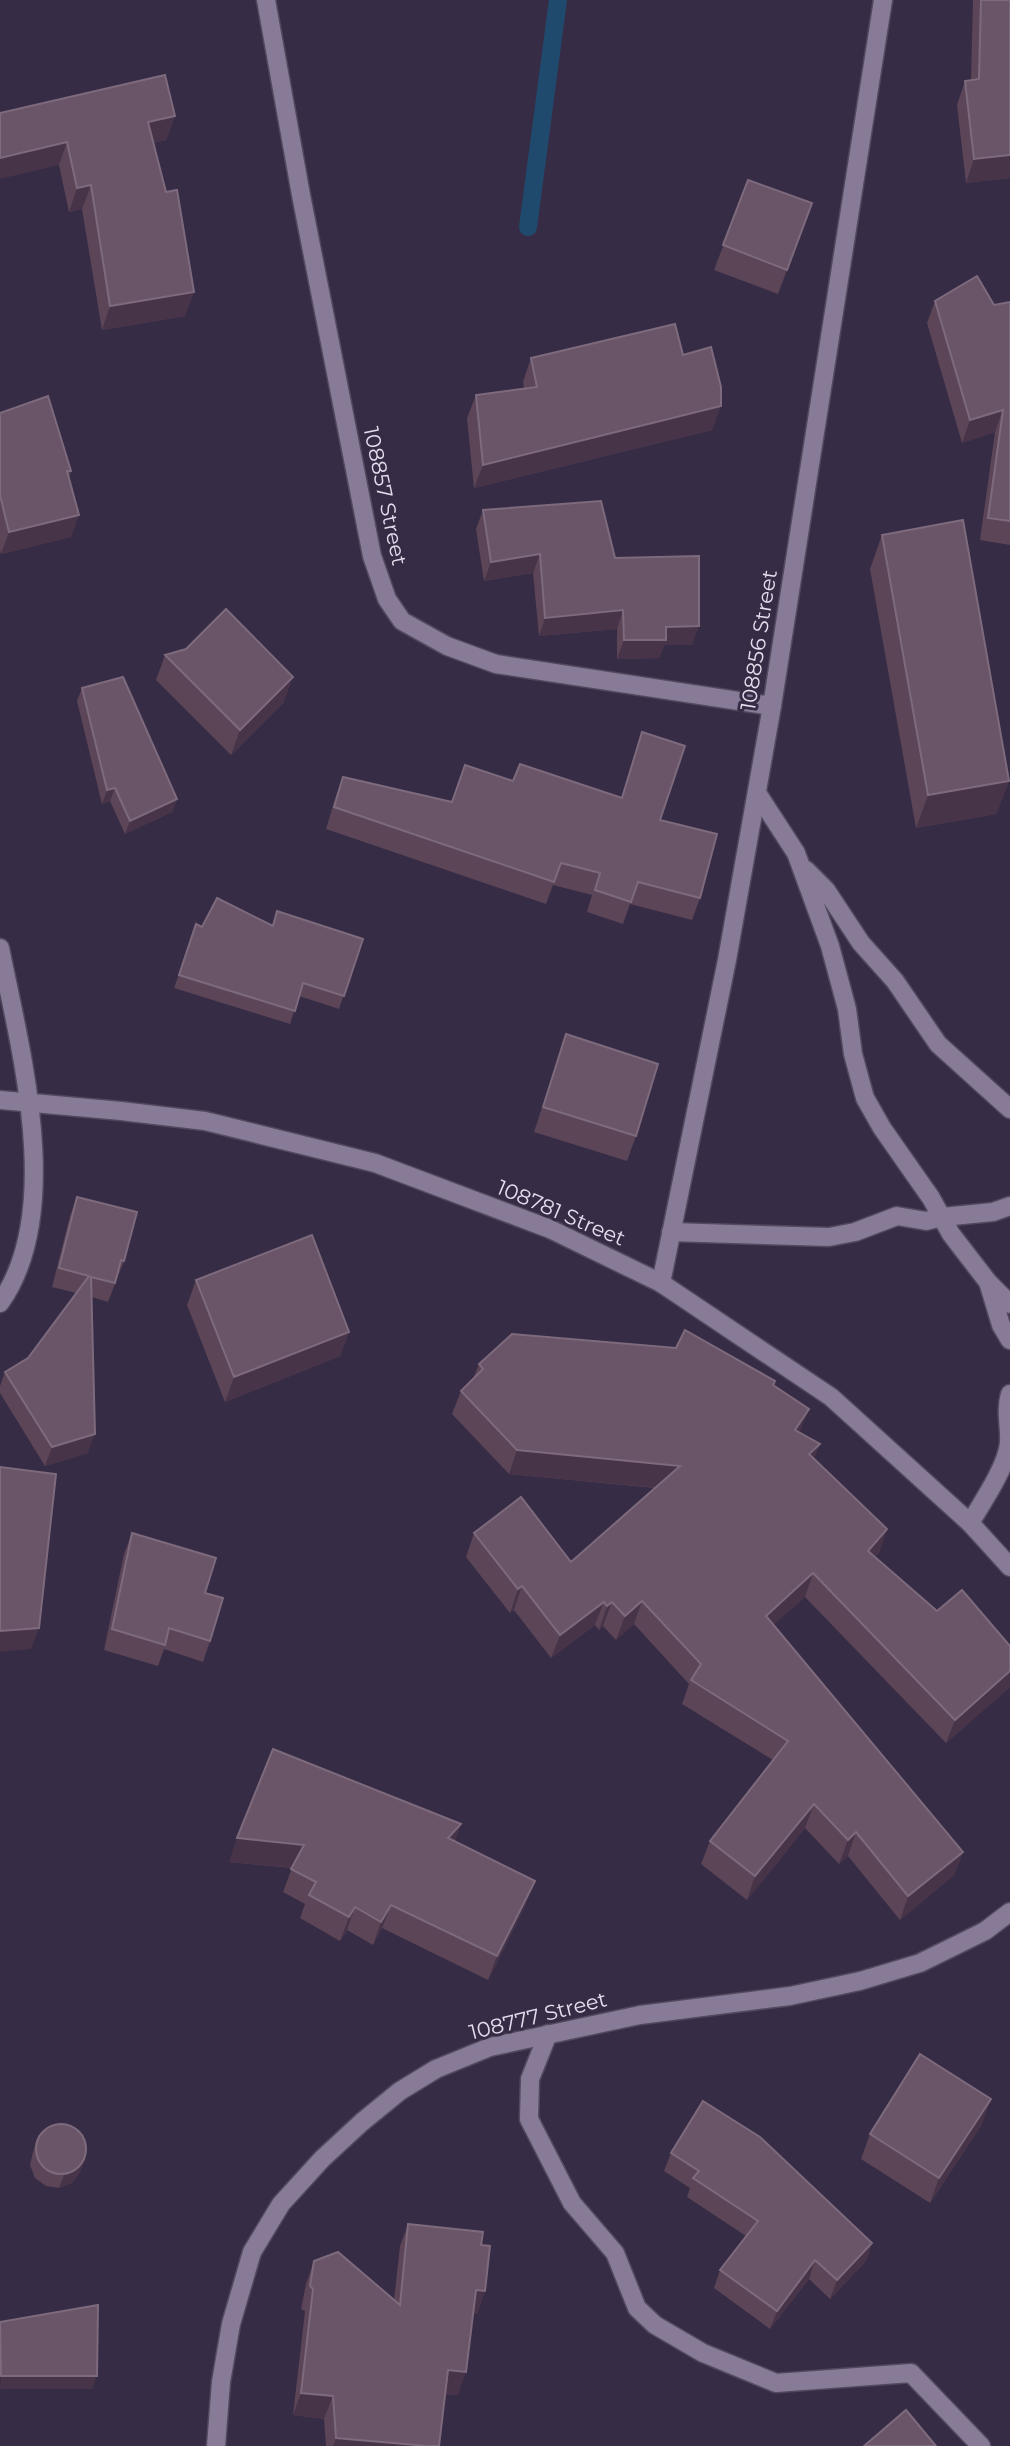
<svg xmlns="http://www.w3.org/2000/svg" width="1010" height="2446" font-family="Montserrat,sans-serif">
	<rect width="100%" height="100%" fill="#372c45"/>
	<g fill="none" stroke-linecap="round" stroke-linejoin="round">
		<polyline stroke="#204a6d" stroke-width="18" points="528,227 558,0"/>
		<g stroke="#52495e" stroke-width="21">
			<g id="minor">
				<polyline points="266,0 301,195 372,556 387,599 402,621 447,646 496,664 772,706"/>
				<polyline points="757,793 796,853 830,946 847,1009 853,1054 865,1098 882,1128 931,1198 951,1234 988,1282 1001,1325 1010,1340"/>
				<polyline points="806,870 826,890 861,943 895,981 938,1044 1010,1109"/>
				<path d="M0 948C20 1048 65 1212 0 1303"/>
				<polyline points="671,1232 829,1237 855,1232 897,1216 926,1221 942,1217 993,1212 1010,1206"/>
				<polyline points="988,1282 1010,1304"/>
				<polyline points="661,1283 727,960 772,706 883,0"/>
				<path d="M970 1523C982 1503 1007 1466 1009 1443 1010 1426 1005 1411 1010 1394"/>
				<polyline points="548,2034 530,2079 529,2119 572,2203 615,2253 637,2308 655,2325 703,2353 776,2383 911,2373 981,2446"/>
				<polyline points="216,2446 221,2382 231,2324 252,2252 281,2204 322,2159 362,2122 400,2091 436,2069 490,2047 640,2015 790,1996 860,1981 920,1963 985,1931 1010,1912"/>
			</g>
		</g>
		<g stroke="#52495e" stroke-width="21">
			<polyline id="tertiary" points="0,1100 121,1111 205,1121 375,1163 550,1229 661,1283 831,1397 970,1523 1010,1567"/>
		</g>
		<use href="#minor" stroke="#887b98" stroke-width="18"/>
		<use href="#tertiary" stroke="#887b98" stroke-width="18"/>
	</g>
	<g fill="#5b4557">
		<polygon points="973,0 1010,0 1010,178 966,183 957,105 965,81 971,80"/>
		<polygon points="0,113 175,116 166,140 153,143 185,316 102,330 82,209 69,212 59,165"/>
		<polygon points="748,180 803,228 778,294 714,270"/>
		<polygon points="935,301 994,305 1010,302 1010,545 980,540 995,432 962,443 927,323"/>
		<polygon points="683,355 712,430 474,488 467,418 476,395 524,388 523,382 531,358"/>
		<polygon points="0,413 71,471 69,477 71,537 1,554 0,550"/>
		<polygon points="483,510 615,558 692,645 664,645 659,658 617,659 617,629 539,636 533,573 484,581 476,529"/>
		<polygon points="882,535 1009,781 996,814 916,828 870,569"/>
		<polygon points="165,655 284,702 231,755 156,680"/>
		<polygon points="82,688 177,799 172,812 125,834 110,801 102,804 77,701"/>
		<polygon points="642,732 660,820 700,898 692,920 630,904 623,924 587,912 592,895 553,885 546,904 326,829 335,799 343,777 452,802 513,781 621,798"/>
		<polygon points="277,911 363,939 339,1009 299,996 290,1024 174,988 196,924 202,927 272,925"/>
		<polygon points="566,1034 636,1136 627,1161 534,1132"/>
		<polygon points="77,1197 124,1261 108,1302 92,1297 88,1453 45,1466 0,1393 0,1386 5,1372 28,1358 76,1293 52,1287 70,1216"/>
		<polygon points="196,1280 349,1332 340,1356 225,1402 187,1305"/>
		<polygon points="479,1364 775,1381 774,1385 814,1459 887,1529 879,1553 875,1557 937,1611 1010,1646 1010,1687 946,1743 805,1597 773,1625 963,1852 954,1875 900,1920 848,1856 839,1864 805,1828 747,1900 701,1864 710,1841 773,1760 682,1704 689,1684 634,1624 616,1640 603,1626 599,1630 595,1625 551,1658 514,1610 510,1613 466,1557 474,1533 571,1562 655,1488 509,1474 452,1414 461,1391 473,1379"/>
		<polygon points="132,1533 205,1593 210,1641 203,1662 164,1649 158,1666 104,1650 124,1554"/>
		<polygon points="455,1841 526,1904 488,1980 382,1928 373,1945 347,1930 340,1941 300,1918 305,1904 283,1892 292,1868 229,1862"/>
		<polygon points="982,2124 930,2203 861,2159 870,2134"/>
		<polygon points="37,2139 85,2159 80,2172 72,2183 59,2188 46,2186 35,2178 30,2165 33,2152"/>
		<polygon points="671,2153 872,2243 866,2261 830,2299 809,2279 770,2329 714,2288 720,2270 746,2236 687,2197 690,2188 664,2171"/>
		<polygon points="408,2224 481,2245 485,2291 477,2314 473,2313 458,2395 445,2394 439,2446 326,2446 324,2419 293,2415 305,2311 301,2309 306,2284 314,2261 394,2300 400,2246"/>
	</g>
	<g fill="#473449">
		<polygon points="175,116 166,140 140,146 148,122"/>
		<polygon points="67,142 59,165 0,179 0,158"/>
		<polygon points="1010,155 1010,178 966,183 974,159"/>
		<polygon points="91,185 82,209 69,212 77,188"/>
		<polygon points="194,292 185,316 102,330 110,306"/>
		<polygon points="721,406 712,430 474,488 483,465"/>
		<polygon points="1003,410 995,432 962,443 970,420"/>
		<polygon points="79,515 71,537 1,554 9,532"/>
		<polygon points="540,554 533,573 484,581 491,562"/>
		<polygon points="623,610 617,629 539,636 545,618"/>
		<polygon points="699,626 692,645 664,645 659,658 617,659 624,640 666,627"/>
		<polygon points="293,677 284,702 231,755 240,730"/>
		<polygon points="1009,781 996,814 916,828 928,795"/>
		<polygon points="115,788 110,801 102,804 107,790"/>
		<polygon points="177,799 172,812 125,834 130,821"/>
		<polygon points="349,1332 340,1356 225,1402 234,1377"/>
		<polygon points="809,1409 800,1432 786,1454 795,1430"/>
		<polygon points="95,1434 88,1453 45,1466 52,1447"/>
		<polygon points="820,1444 811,1467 809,1454"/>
		<polygon points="517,1450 680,1466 671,1489 509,1474"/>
		<polygon points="887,1529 879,1553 859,1574 868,1551"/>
		<polygon points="813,1573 805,1597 757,1639 766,1616"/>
		<polygon points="522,1586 514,1610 510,1613 518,1589"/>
		<polygon points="642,1601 634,1624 616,1640 625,1616"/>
		<polygon points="604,1602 595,1625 551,1658 560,1635"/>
		<polygon points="612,1602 603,1626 599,1630 607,1606"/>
		<polygon points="39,1628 31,1649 0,1652 0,1631"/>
		<polygon points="1010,1671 1010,1687 946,1743 955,1720"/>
		<polygon points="814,1804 805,1828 747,1900 755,1876"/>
		<polygon points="461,1824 453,1848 448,1838"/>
		<polygon points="856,1832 848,1856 839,1864 848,1840"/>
		<polygon points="237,1838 304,1845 296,1868 229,1862"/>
		<polygon points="963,1852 954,1875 900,1920 908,1896"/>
		<polygon points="535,1881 526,1904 488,1980 497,1956"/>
		<polygon points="391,1905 382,1928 373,1945 381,1922"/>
		<polygon points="355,1907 347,1930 340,1941 349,1917"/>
		<polygon points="991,2099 982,2124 930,2203 939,2178"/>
		<polygon points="85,2159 80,2172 72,2183 59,2188 64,2175"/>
		<polygon points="872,2243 866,2261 830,2299 837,2280"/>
		<polygon points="815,2260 809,2279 770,2329 777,2311"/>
		<polygon points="476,2290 485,2291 477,2314 468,2313"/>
		<polygon points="448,2370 466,2372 458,2395 440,2393"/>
		<polygon points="1,2376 97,2376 92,2389 0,2389"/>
		<polygon points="301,2393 333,2396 324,2419 293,2415"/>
		<polygon points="336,2438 427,2446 333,2446"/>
	</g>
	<g fill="#6a5568" stroke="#7d6a7d" stroke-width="2">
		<polygon points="981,0 1010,0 1010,155 974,159 965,81 979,79"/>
		<polygon points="165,75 175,116 148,122 166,192 177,190 194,292 110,306 91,185 77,188 67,142 0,158 0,113"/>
		<polygon points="748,180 812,203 787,270 723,245"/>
		<polygon points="977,276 994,305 1010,302 1010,521 988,518 1003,410 970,420 935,301"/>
		<polygon points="675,324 683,355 711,347 721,387 721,406 483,465 476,395 537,387 531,358"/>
		<polygon points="48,396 71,471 67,471 79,515 9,532 0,495 0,413"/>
		<polygon points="601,501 615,558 699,556 699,626 666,627 666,640 624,640 623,610 545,618 540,554 491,562 483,510"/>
		<polygon points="963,520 1009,781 928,795 882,535"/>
		<polygon points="226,609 293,677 240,730 165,655 186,649"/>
		<polygon points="123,677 177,799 130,821 115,788 107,790 82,688"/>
		<polygon points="642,732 685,746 660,820 717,834 700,898 638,882 631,902 595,890 600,873 561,863 554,882 334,807 343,777 452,802 465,765 513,781 520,764 622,798"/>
		<polygon points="217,898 273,926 277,911 363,939 344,996 303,983 295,1011 179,975 196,924 202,927"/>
		<polygon points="566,1034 658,1064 636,1136 543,1107"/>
		<polygon points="77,1197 137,1212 124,1261 121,1260 115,1283 91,1277 95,1434 52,1447 5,1372 28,1358 89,1276 59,1268"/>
		<polygon points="312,1235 349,1332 234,1377 196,1280"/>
		<polygon points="685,1330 775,1381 773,1385 809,1409 795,1430 820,1444 809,1454 887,1529 868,1551 937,1611 962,1590 1010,1646 1010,1671 955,1720 813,1573 766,1616 963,1852 908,1896 856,1832 848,1840 814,1804 755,1876 710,1841 788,1741 691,1680 701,1664 642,1601 625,1616 612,1602 607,1606 604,1602 560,1635 522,1586 518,1589 474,1533 521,1497 571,1562 680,1466 517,1450 461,1391 483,1369 479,1364 512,1334 676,1348"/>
		<polygon points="0,1467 56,1474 39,1628 0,1631"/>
		<polygon points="132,1533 216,1558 205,1593 223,1598 210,1641 169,1628 165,1645 112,1629"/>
		<polygon points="273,1749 461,1824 448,1838 535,1881 497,1956 391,1905 381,1922 355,1907 349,1917 309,1895 316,1882 291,1869 304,1845 237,1838"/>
		<polygon points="920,2054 991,2099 939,2178 870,2134"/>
		<polygon points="703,2101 760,2137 872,2243 837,2280 815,2260 777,2311 720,2270 758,2221 693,2178 699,2171 671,2153"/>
		<circle cx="61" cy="2149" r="25"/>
		<polygon points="408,2224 483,2232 481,2245 490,2246 485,2291 476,2290 466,2372 448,2370 439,2446 427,2446 336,2438 333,2396 301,2393 313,2289 310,2286 314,2261 338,2252 400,2305"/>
		<polygon points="98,2305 97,2376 1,2376 0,2322"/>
		<polygon points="906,2410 936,2446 864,2446"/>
	</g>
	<g text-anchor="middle" stroke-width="6" stroke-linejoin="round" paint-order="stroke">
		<g font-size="21" fill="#e5deee" stroke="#372c45">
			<text transform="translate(385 496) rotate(78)" y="7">108857 Street</text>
			<text transform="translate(759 640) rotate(-81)" y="7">108856 Street</text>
			<text transform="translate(561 1213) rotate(23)" y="7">108781 Street</text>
			<text transform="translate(538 2016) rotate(-14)" y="7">108777 Street</text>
		</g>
	</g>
</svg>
